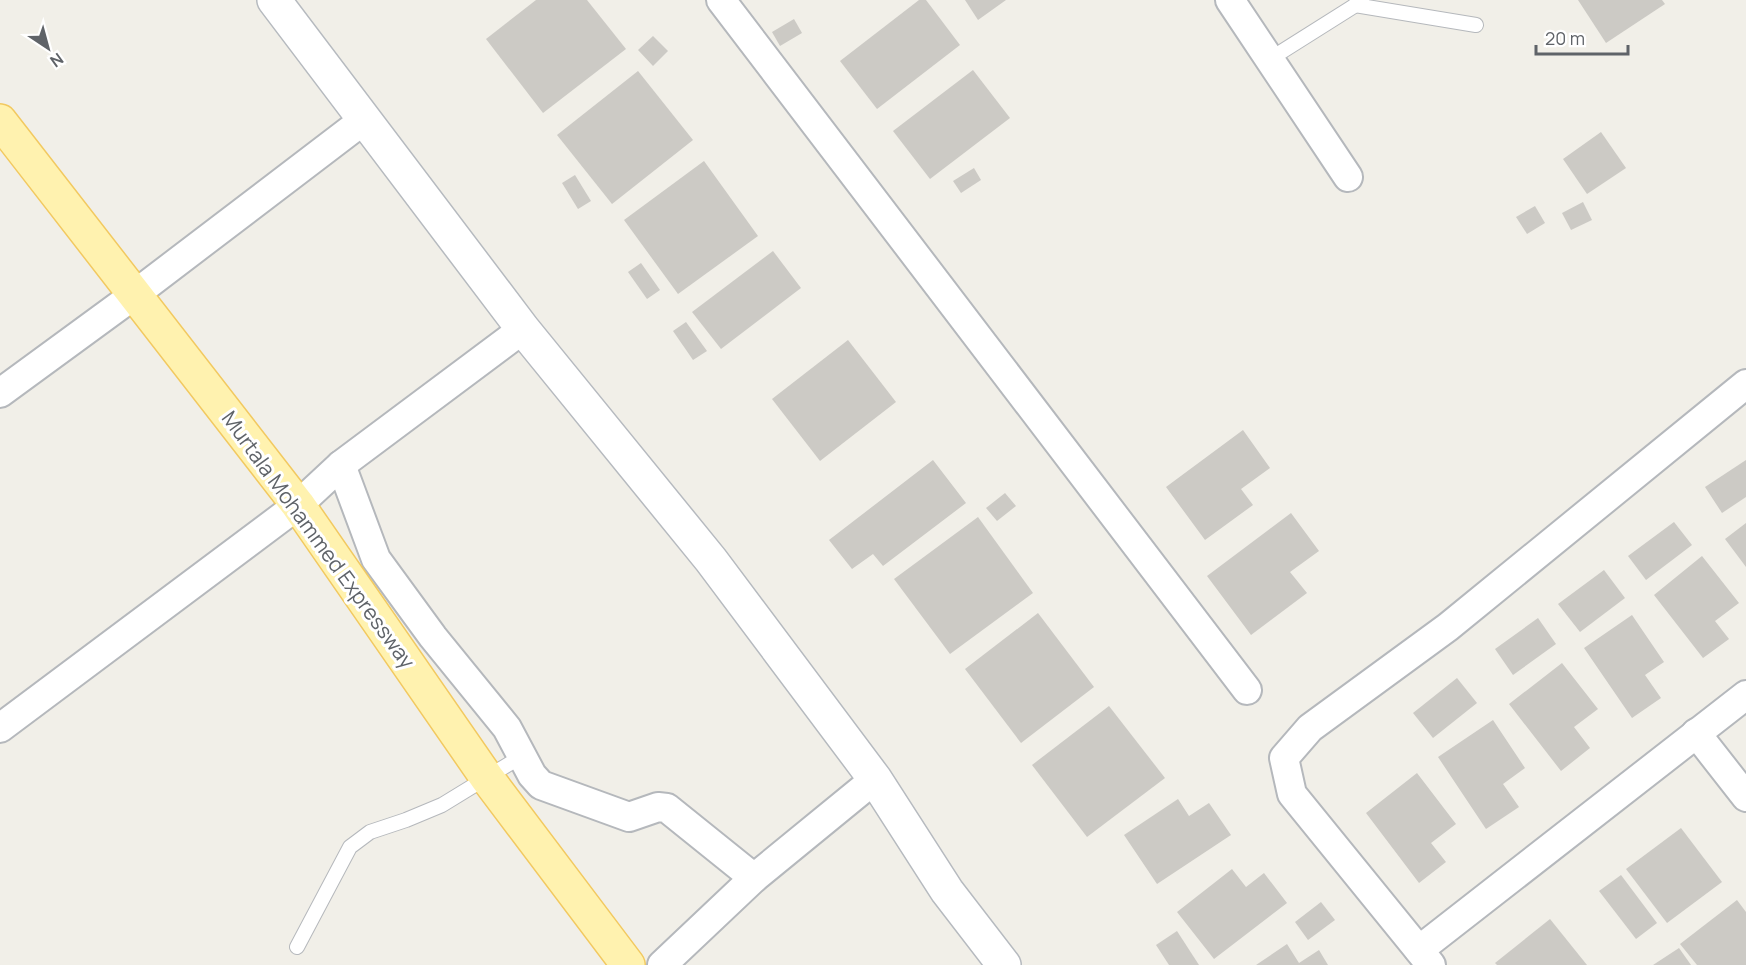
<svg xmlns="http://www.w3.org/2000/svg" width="1746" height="965" font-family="Manrope,sans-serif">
	<rect width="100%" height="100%" fill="#f1efe8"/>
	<g fill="#cccac5">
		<polygon points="536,0 587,0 626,49 543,113 486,39"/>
		<polygon points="919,0 926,0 960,45 877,109 840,61"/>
		<polygon points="965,0 1006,0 978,20"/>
		<polygon points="1578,0 1662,0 1665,4 1606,43"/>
		<polygon points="794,19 802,33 780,46 772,32"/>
		<polygon points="653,36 668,51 653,66 638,50"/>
		<polygon points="973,70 1010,118 930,179 893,131"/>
		<polygon points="638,71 693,140 612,204 557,135"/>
		<polygon points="1601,132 1626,168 1587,194 1563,159"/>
		<polygon points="704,161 758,236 678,294 624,220"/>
		<polygon points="974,168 981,180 961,193 953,181"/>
		<polygon points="575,175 591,201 578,209 562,183"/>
		<polygon points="1583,202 1592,220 1571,230 1562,213"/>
		<polygon points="1535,206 1545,223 1527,234 1516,217"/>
		<polygon points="773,251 801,288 721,349 692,312"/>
		<polygon points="641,263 660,290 647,299 628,272"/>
		<polygon points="686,322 707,351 693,360 673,331"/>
		<polygon points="848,340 896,402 820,461 772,399"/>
		<polygon points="1243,430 1270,468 1241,489 1253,505 1205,540 1166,487"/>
		<polygon points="933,460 966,503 883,566 873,554 852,569 829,540"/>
		<polygon points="1746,460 1746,497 1722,513 1705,487"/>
		<polygon points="1005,493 1016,506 997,521 986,508"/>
		<polygon points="1291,513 1319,551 1290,572 1307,593 1251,635 1207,576"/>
		<polygon points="978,517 1033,593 950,654 894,579"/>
		<polygon points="1674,522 1692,545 1646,580 1628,556"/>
		<polygon points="1746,523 1746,567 1725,539"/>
		<polygon points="1702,556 1739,603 1715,621 1729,639 1703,658 1654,595"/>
		<polygon points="1604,570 1625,598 1580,632 1558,604"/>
		<polygon points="1038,613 1094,687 1021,743 965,669"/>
		<polygon points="1632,615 1664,662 1645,675 1661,698 1632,718 1584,648"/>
		<polygon points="1538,618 1556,644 1513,675 1495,649"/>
		<polygon points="1562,663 1598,709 1574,727 1590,748 1561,771 1509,704"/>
		<polygon points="1457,678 1477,703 1433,738 1413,713"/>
		<polygon points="1109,706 1165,778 1087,837 1032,765"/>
		<polygon points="1493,720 1525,768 1503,784 1519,807 1486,829 1438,757"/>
		<polygon points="1417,773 1456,824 1431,843 1446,862 1419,883 1366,813"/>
		<polygon points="1178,799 1189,816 1209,803 1231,835 1157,884 1124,835"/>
		<polygon points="1681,828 1722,882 1667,923 1626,869"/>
		<polygon points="1232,869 1246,887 1264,873 1287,903 1214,959 1177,912"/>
		<polygon points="1621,875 1657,923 1636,939 1599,891"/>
		<polygon points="1737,900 1746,912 1746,965 1697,965 1680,944"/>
		<polygon points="1321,902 1335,920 1308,940 1295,922"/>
		<polygon points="1550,919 1587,965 1497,965 1495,963"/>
		<polygon points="1177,931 1199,965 1169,965 1156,945"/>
		<polygon points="1287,944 1299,963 1319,950 1328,965 1256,965"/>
		<polygon points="1679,948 1691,965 1653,965"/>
	</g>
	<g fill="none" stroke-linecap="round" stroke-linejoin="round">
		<g stroke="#b5b8bc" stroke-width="16">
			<g id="service">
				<polyline points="1355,5 1476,25"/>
				<polyline points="1270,59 1362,1"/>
				<polyline points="297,947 350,847 370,832 406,820 442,805 522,756"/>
			</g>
		</g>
		<g stroke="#b5b8bc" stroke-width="32">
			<g id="minor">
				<polyline points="721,0 1247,690"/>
				<polyline points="1230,0 1348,177"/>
				<polyline points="0,393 134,295 365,119"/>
				<polyline points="341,465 376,559 433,637 507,728 532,775 541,785 629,817 658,807 667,808 754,878"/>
				<polyline points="0,728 298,505 341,465 523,329"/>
				<polyline points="1696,733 1746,797"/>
				<polyline points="1419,950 1746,695"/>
				<polyline points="662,965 754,878 875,779"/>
				<polyline points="1431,965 1292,794 1284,758 1310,728 1448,627 1746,384"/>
			</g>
		</g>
		<g stroke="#b6babf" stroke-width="36">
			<polyline id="secondary" points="274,0 523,329 711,560 875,779 947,891 1004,965"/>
		</g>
		<g stroke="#f2c960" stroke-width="36">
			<polyline id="primary" points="0,121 298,505 487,778 628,965"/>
		</g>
		<use href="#service" stroke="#fff" stroke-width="14"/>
		<use href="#minor" stroke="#fff" stroke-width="28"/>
		<use href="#secondary" stroke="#fff" stroke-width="33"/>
		<use href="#primary" stroke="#fff2af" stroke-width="33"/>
	</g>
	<g text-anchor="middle" stroke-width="6" stroke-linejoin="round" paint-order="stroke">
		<g font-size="21" fill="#5f6368" stroke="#fff">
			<text transform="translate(318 540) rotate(54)" y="7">Murtala Mohammed Expressway</text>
		</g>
	</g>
	<g transform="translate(48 48) rotate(144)" stroke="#ffffff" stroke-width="4.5" paint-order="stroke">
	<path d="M0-4.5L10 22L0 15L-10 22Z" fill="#5f6368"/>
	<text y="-9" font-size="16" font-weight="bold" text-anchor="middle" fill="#5f6368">N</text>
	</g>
	<path d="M1536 45v9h92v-9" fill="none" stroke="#5f6368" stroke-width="3"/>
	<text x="1545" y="45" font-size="18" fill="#5f6368" stroke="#ffffff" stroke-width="4.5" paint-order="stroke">20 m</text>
</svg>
